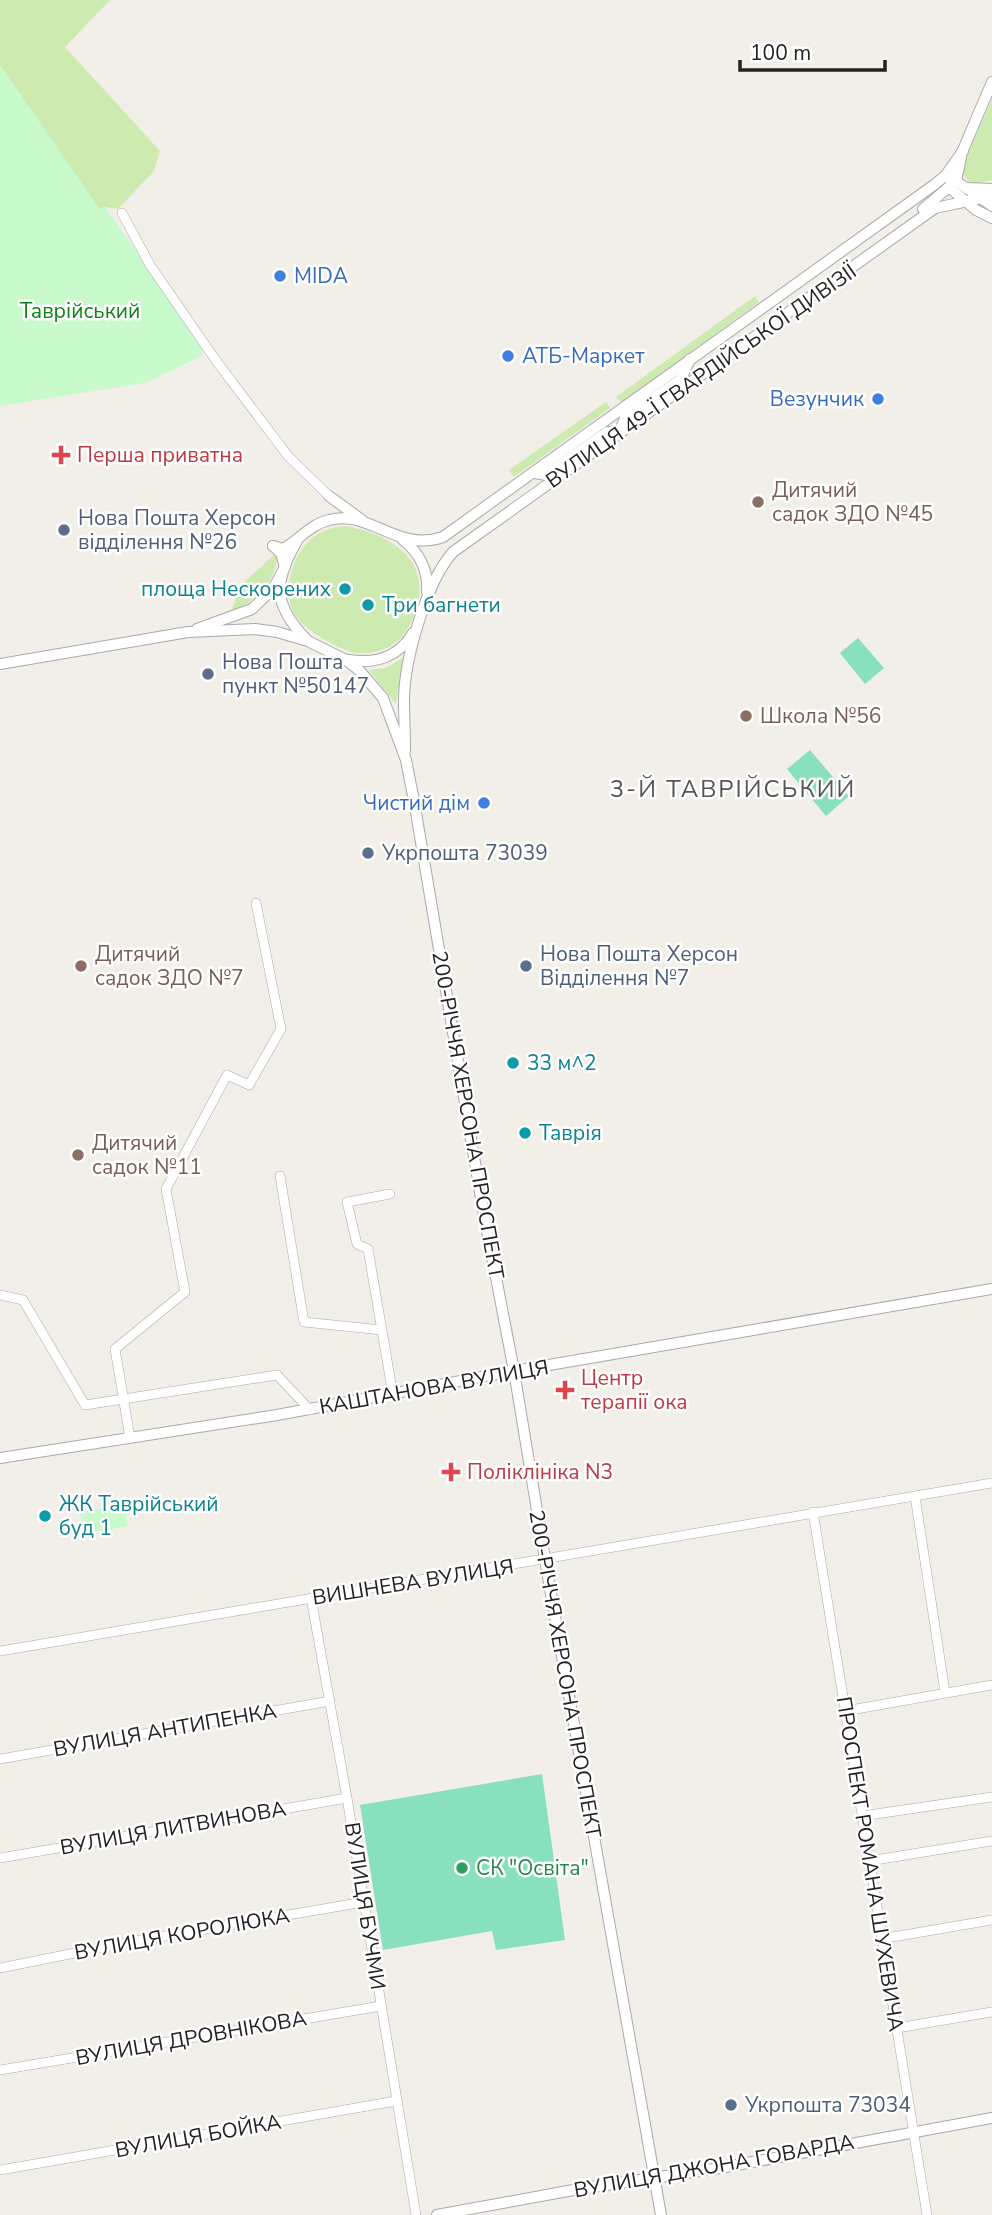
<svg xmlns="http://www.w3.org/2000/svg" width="992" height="2215" font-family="'Nunito Sans',sans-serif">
	<rect width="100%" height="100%" fill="#f2efe9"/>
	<g fill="#cdebb0">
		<polygon points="0,0 110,0 65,47 160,151 154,171 118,209 105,207 99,209 0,65"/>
		<polygon points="992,99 992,180 972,185 963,175 963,165"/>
		<polygon points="755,296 759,302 621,403 616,397"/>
		<polygon points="606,402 610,408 514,477 509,470"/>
		<path d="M345 526C389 534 433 559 416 610 411 624 405 637 392 645 382 652 368 654 356 653 339 650 302 629 294 613 281 590 294 550 315 536 324 529 334 527 345 526Z"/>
		<path d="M275 554 277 556C276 581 255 604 231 610L244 582Z"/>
		<polygon points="403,658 396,704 369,670 385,668"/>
	</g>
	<g fill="#c8facc">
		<polygon points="0,65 99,208 105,207 203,347 202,356 145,383 0,406"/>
		<polygon points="124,1505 128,1526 84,1534 80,1512"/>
	</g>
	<g fill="#88e0be">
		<polygon points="858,638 884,668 865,684 840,653"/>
		<polygon points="810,750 849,796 826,816 787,769"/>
		<polygon points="542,1774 565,1940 496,1950 492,1931 383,1950 360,1805"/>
	</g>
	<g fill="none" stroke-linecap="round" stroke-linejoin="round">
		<g stroke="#a9a9a9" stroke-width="10">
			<g id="minor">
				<polyline points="122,213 150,265 217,362 288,456 329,496"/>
				<polyline points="280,1176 304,1322 382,1330"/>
				<polyline points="390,1194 347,1202 357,1244 368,1249 393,1395"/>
				<polyline points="0,1295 23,1300 85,1405 277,1375 310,1410"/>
				<polyline points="130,1438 115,1349 185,1292 166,1189 227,1075 249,1085 281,1029 256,903"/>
				<polyline points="915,1496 945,1692"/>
				<polyline points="813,1512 927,2215"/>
				<polyline points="311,1598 347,1798 416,2215"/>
				<polyline points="0,1651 992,1483"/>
				<polyline points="845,1711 992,1685"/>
				<polyline points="0,1759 330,1701"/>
				<polyline points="862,1816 992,1797"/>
				<polyline points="0,1858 347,1798"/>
				<polyline points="869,1861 992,1841"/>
				<polyline points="881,1939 992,1920"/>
				<polyline points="0,1968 124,1943 364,1902"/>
				<polyline points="897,2028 992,2012"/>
				<polyline points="0,2070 381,2006"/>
				<polyline points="0,2170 396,2101"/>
			</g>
		</g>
		<g stroke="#a9a9a9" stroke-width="12">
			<g id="tertiary">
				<polyline points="960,157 992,82"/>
				<polyline points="950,180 956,181 992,206"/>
				<polyline points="950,188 976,210 992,218"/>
				<polyline points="967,188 992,189"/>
				<polyline points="923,209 956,181 961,157"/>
				<polyline points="619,433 625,418 681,379 690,359"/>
				<polyline points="535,473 546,475 607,432 619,433"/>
				<polyline points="329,496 362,520"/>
				<path d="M403 540C419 552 429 571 427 592"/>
				<path d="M297 541C273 582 273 605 306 639"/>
				<path d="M273 546 283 549C299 540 311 524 329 520 370 509 397 553 443 537L934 185 946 175 963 151"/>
				<polyline points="197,629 252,609 273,589 285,567 281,553 273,546"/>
				<path d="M349 660C375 664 399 657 413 633"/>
				<polyline points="0,664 188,632 255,629 277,632 308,641 346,660 359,670 383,698 406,760 414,801 483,1210 514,1371 548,1577 661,2215"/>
				<path d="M405 751C405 734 404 718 404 701 404 661 426 582 453 552L935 208 992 196"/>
				<polyline points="0,1458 277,1415 514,1371 992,1289"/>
				<polyline points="437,2215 579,2189 720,2168 992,2118"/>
			</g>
		</g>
		<use href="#minor" stroke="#fff" stroke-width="9"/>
		<use href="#tertiary" stroke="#fff" stroke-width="10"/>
	</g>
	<g fill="#3f7fe0" stroke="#fff" stroke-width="2.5">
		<circle cx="280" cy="276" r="7"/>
		<circle cx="508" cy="356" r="7"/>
		<circle cx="878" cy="399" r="7"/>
		<circle cx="484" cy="803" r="7"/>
	</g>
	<g fill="#e0444e" stroke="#fff" stroke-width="2.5">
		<path d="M57.5 444.5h7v7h7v7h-7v7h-7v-7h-7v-7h7z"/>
		<path d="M561.5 1379.5h7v7h7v7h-7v7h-7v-7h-7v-7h7z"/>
		<path d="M447.5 1461.5h7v7h7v7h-7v7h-7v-7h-7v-7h7z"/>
	</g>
	<g fill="#8d6e63" stroke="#fff" stroke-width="2.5">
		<circle cx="758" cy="502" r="7"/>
		<circle cx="746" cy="716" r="7"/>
		<circle cx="81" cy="966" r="7"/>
		<circle cx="78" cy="1155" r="7"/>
	</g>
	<g fill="#5c6f8a" stroke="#fff" stroke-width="2.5">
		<circle cx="64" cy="530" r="7"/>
		<circle cx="208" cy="674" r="7"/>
		<circle cx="368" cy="853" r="7"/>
		<circle cx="526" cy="966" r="7"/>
		<circle cx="731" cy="2105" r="7"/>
	</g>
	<g fill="#0f9aa8" stroke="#fff" stroke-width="2.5">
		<circle cx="345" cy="589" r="7"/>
		<circle cx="368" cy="605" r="7"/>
		<circle cx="513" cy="1063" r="7"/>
		<circle cx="525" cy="1133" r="7"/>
		<circle cx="45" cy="1516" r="7"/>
	</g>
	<circle fill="#2e9e5b" stroke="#fff" stroke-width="2.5" cx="462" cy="1868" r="7"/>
	<g text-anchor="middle" stroke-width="5" stroke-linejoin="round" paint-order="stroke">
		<g font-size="21" fill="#366cbe" stroke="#fff" text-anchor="start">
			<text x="294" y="283">MIDA</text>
			<text x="522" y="363">АТБ-Маркет</text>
			<text x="864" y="406" text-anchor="end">Везунчик</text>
			<text x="470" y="810" text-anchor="end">Чистий дім</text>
		</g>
		<g font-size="21" fill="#0c8416" stroke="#fff">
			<text x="80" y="318">Таврійський</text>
		</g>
		<g font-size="21" fill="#222" stroke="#fff">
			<text transform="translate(701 376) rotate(-35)" y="7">ВУЛИЦЯ 49-Ї ГВАРДІЙСЬКОЇ ДИВІЗІЇ</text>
			<text transform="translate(468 1115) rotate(80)" y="7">200-РІЧЧЯ ХЕРСОНА ПРОСПЕКТ</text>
			<text transform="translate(434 1387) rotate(-10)" y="7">КАШТАНОВА ВУЛИЦЯ</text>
			<text transform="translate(413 1582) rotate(-9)" y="7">ВИШНЕВА ВУЛИЦЯ</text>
			<text transform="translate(565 1674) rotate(80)" y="7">200-РІЧЧЯ ХЕРСОНА ПРОСПЕКТ</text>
			<text transform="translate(165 1730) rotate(-10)" y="7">ВУЛИЦЯ АНТИПЕНКА</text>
			<text transform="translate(173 1828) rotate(-10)" y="7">ВУЛИЦЯ ЛИТВИНОВА</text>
			<text transform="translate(870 1864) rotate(81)" y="7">ПРОСПЕКТ РОМАНА ШУХЕВИЧА</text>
			<text transform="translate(365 1906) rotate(81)" y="7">ВУЛИЦЯ БУЧМИ</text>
			<text transform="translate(182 1934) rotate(-10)" y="7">ВУЛИЦЯ КОРОЛЮКА</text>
			<text transform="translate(191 2038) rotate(-10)" y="7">ВУЛИЦЯ ДРОВНІКОВА</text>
			<text transform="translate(198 2136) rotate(-10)" y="7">ВУЛИЦЯ БОЙКА</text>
			<text transform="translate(714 2166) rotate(-10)" y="7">ВУЛИЦЯ ДЖОНА ГОВАРДА</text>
		</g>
		<g font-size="21" fill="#be3a42" stroke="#fff" text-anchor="start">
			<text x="77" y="462">Перша приватна</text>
			<text x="581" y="1385">Центр<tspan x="581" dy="24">терапії ока</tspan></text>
			<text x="467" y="1479">Поліклініка N3</text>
		</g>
		<g font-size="21" fill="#785e54" stroke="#fff" text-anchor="start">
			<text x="772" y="497">Дитячий<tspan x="772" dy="24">садок ЗДО №45</tspan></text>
			<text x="760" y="723">Школа №56</text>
			<text x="95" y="961">Дитячий<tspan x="95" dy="24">садок ЗДО №7</tspan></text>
			<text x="92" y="1150">Дитячий<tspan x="92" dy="24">садок №11</tspan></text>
		</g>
		<g font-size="21" fill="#4e5e75" stroke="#fff" text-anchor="start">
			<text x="78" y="525">Нова Пошта Херсон<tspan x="78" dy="24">відділення №26</tspan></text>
			<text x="222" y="669">Нова Пошта<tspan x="222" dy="24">пункт №50147</tspan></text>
			<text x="382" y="860">Укрпошта 73039</text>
			<text x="540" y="961">Нова Пошта Херсон<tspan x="540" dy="24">Відділення №7</tspan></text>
			<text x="745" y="2112">Укрпошта 73034</text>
		</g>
		<g font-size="21" fill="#0d838f" stroke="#fff" text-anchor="start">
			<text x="331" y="596" text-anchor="end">площа Нескорених</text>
			<text x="382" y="612">Три багнети</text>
			<text x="527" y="1070">33 м^2</text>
			<text x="539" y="1140">Таврія</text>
			<text x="59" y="1511">ЖК Таврійський<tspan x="59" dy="24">буд 1</tspan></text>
		</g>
		<g font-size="21" fill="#27864d" stroke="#fff" text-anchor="start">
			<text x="476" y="1875">СК "Освіта"</text>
		</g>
		<g font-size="24" letter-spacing="2" fill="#555" stroke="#fff">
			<text x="733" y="797">3-Й ТАВРІЙСЬКИЙ</text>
		</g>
	</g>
	<path d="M740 60v10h145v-10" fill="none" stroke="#222222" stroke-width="3.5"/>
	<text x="750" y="60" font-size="21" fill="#222222" stroke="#ffffff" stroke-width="5" paint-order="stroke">100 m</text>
</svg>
